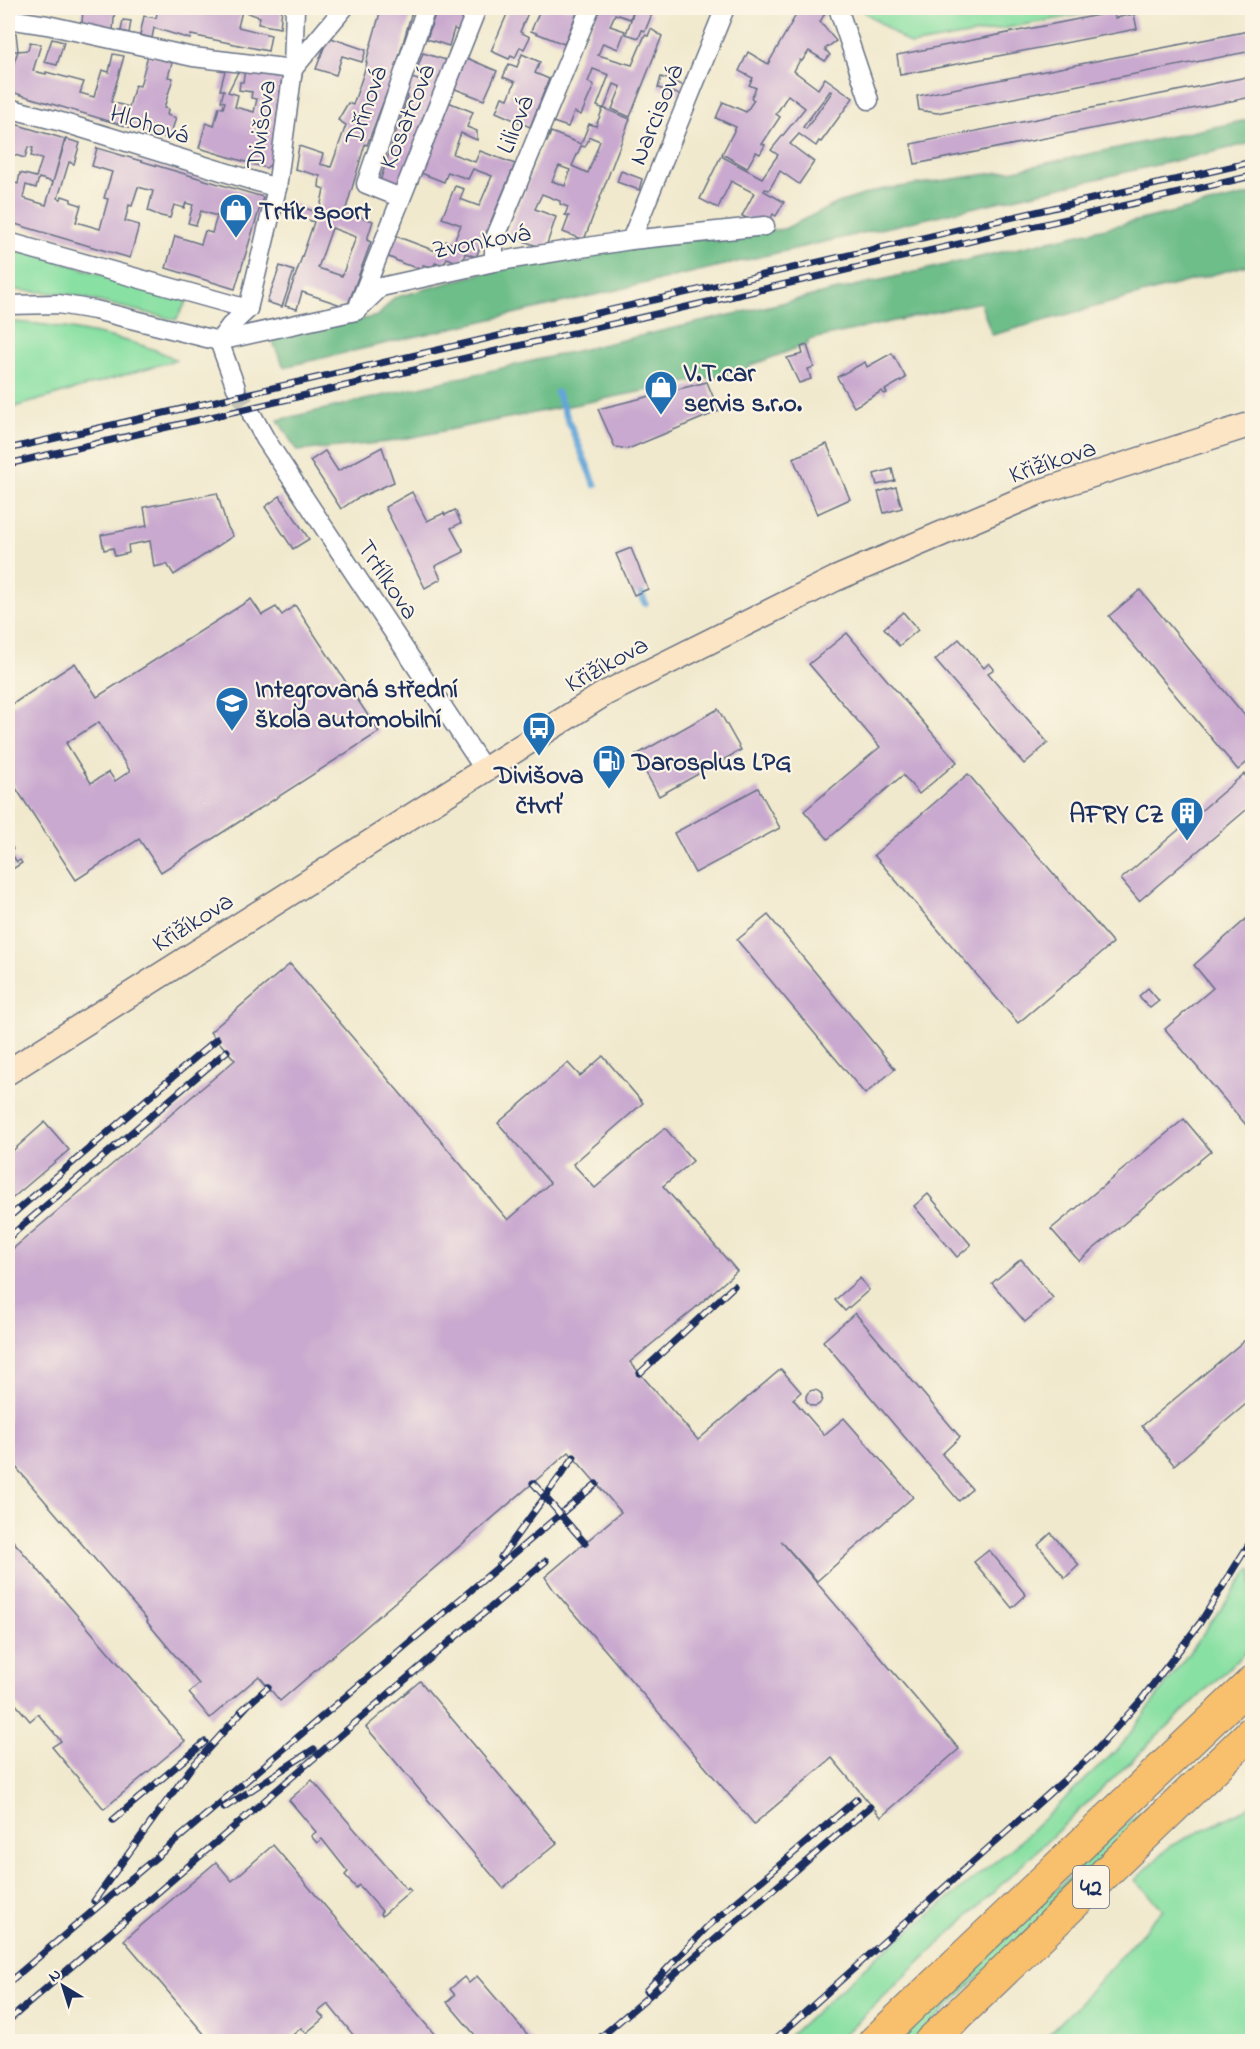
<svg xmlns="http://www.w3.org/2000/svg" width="1260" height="2049" font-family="'Indie Flower',sans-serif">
	<rect width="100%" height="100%" fill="#fcf5e5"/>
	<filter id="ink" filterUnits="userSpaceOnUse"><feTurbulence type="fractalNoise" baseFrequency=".0167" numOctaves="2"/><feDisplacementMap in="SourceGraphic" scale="12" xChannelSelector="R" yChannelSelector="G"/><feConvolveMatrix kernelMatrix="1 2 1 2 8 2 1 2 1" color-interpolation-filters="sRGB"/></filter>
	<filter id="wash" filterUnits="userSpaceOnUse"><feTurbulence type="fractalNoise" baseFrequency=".008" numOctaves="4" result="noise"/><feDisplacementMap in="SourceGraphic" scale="24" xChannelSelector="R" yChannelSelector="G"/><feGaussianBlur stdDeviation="1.35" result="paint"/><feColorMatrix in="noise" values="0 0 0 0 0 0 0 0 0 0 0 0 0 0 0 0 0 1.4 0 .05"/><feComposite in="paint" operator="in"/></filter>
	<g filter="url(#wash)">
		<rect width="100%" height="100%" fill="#f0e9cd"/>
		<g fill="#89e0a3" stroke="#528880" stroke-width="1.5">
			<polygon points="859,8 1119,8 911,45"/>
			<path d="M20 249 187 301 176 320 67 294 15 290 8 283C8 266 6 261 20 249Z"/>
			<path d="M8 322C47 323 143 339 176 360L8 409Z"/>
			<polygon points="1250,1569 1252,1570 1252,1646 837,2041 784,2041 876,1957 1016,1845 1121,1746"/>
			<polygon points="1252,1803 1252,2041 1042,2041 1074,2009 1163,1909 1135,1880 1170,1846 1248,1808"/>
			<polygon points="1150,1805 1151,1807 1123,1839 912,2041 897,2042 1116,1832"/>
		</g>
		<g fill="#6ebe89" stroke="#447674" stroke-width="1.5">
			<polygon points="1252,119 1252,143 284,367 271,338 378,316 394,298 508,266 551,263 641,245 784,229 838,203 879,190 1015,170"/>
			<polygon points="1252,194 1252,264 992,335 980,302 808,340 808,344 749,366 749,370 388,442 297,451 278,420"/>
		</g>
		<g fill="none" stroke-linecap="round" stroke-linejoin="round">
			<g stroke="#64a5d8" stroke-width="7">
				<polyline points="557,393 595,485"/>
				<polyline points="641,593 645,603"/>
			</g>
		</g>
		<g id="blocks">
			<g fill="#c9a9cf" fill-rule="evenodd">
				<polygon points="83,8 115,8 113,30 82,24"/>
				<polygon points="158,8 282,8 280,28 258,24 260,17 242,11 238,27 271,35 268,51 191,35 190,39 154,28 152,38 140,35 144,16 156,18"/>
				<path d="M365 8H413L395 71 367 145 365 144 345 212 373 221 367 240 371 242 347 307 302 292 297 309 285 306 314 222 286 212 288 202 319 213 324 189 319 187 320 176 295 169 299 146 323 154 320 164 331 167 346 125 338 120 348 103 353 105 367 63 366 62 380 13ZM332 228 356 237 342 276 318 268Z"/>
				<polygon points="437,8 473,8 463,32 454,29 449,46 427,39"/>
				<polygon points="497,8 530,8 520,32 530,37 524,49 520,47 515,58 511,56 509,59 491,51 508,12"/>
				<polygon points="541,8 579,8 564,44 531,31"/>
				<polygon points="599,8 634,8 630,19 615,14 610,26 625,31 618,49 603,43 598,55 632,65 645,35 648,36 651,29 662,36 630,117 612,109 621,87 614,84 604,109 597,106 609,75 593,69 588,82 594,85 581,115 574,112 568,127 553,122"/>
				<polygon points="635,8 651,8 648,13 652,14 645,31 642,30 639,38 626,34"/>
				<path d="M800 8H828L820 22 836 41 825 49 830 55 825 61 809 51 802 61 800 60 794 71 818 89 825 78 853 98 821 142 819 141 816 146 799 134 790 144 814 162 799 184 780 171 769 190 765 189 764 191 784 202 776 216 773 214 769 222H756L742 216 754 193 731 181 718 208 700 199 721 156 762 178 778 155 771 150 805 108 788 95 776 114 780 117 762 144 765 145 760 154 756 152 747 168 722 154 736 127 716 118 723 102 746 112 754 100 751 98 756 88 749 85 753 78 739 71 748 52 768 64ZM830 91 832 92 806 129 803 127Z"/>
				<polygon points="1114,12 1115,18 1134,14 1137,29 900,75 897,55"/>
				<polygon points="123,20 131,21 129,33 121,31"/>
				<polygon points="1249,31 1252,51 937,113 919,110 917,96"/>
				<polygon points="16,33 18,51 8,51 8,34"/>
				<polygon points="328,37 366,50 362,62 342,56 336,75 316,69"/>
				<polygon points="52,39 64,42 57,65 44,62"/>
				<polygon points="30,42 41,44 33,71 46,74 46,72 84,82 80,93 94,97 102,70 109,72 113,54 124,56 111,102 129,107 135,85 140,86 148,55 173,59 168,77 173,78 164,108 168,109 167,115 176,118 169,139 8,91 8,67 12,68 18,51 28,50"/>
				<polygon points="423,53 449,61 401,189 380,181 408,96 404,94 409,77 424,82 427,73 417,70"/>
				<polygon points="522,54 540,62 535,73 549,79 530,127 496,112 502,97 508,99 515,82 503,77 509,64 517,67"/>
				<polygon points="462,56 497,71 484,100 450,87"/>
				<polygon points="226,67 238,72 228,92 238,95 235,107 254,112 257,99 251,98 252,92 239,90 240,82 243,82 245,70 282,76 271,164 266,168 199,148 206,123 214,126 219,107 223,108 225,102 221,101 224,90 220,90"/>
				<polygon points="1252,76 1252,97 915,164 911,144"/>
				<polygon points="661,77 685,86 681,95 658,88"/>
				<polygon points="448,102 473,112 467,127 477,131 477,140 461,133 453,154 475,162 480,151 515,164 476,257 465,253 463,261 457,262 447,258 444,264 435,263 433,267 431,267 423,265 422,269 404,264 385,255 393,235 438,252 442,243 445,245 446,241 453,244 461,225 442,218 455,186 464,189 460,199 479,206 492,176 473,169 468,179 448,172 444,182 421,173"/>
				<path d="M603 108 630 119 584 240 563 232 569 216 565 215 568 207 560 204V201L542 194 535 209 556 217 546 247H540L507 235 545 142H547L551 132 581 144 589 124 596 126ZM590 137 600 141 588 173 572 166 581 146 585 147ZM559 166 570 170 565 186 552 181Z"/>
				<polygon points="8,122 65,139 53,182 39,178 36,188 26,185 23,198 46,205 66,139 80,143 74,164 69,162 58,198 61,199 62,196 71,199 71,202 81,205 76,222 100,229 108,199 104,198 112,172 92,166 97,148 263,197 235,289 166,268 175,236 201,244 205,231 212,233 217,216 201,211 196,225 188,223 193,205 186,203 184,208 174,205 170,218 161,216 148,211 153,191 138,187 132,206 129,205 125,221 139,225 130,258 8,222 8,189 10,181 18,184 20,173 36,177 42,159 31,156 33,148 28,147 25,158 8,153"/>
				<polygon points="621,171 642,179 639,190 617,182"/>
				<polygon points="280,266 294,271 282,307 267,302"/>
				<polygon points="807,345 814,367 808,369 811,379 799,383 787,358 803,354 801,347"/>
				<polygon points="892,353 906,378 885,390 887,393 884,394 882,391 854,407 837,377 865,362 867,367"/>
				<polygon points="707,382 719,411 628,449 615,447 598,409"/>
				<polygon points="827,444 850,499 817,514 793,458"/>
				<polygon points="382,447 394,482 356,499 341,509 310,461 325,451 338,471"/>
				<polygon points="892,469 895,481 877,485 874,474"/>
				<polygon points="896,487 902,508 884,513 878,492"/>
				<polygon points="412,492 427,521 444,513 445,515 455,510 461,523 451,528 464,552 435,566 441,579 425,588 385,507"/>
				<polygon points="217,493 227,526 233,536 174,575 167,564 154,567 150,541 128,545 129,553 115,556 113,548 104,550 101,535 147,526 144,507"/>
				<polygon points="280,496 309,539 293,549 265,507"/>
				<polygon points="631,548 648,589 634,595 616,554"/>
				<polygon points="1140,590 1252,724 1252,758 1238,770 1109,616"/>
				<path d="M251 599 262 615 276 607 282 615 295 605 379 732 161 872 139 839 76 880 8 776V707L75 663 97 697ZM99 722 130 771 115 781 109 772 91 783 66 743Z"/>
				<polygon points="903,612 918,630 899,646 884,628"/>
				<polygon points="847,633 957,762 919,794 903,775 828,839 804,811 880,747 809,664"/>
				<polygon points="959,639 984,668 989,663 994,669 988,673 1048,743 1024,764 935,660"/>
				<polygon points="718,709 741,750 659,796 636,755"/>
				<polygon points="968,774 1113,943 1018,1023 874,855"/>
				<polygon points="1244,774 1252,784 1252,805 1139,901 1121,879"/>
				<polygon points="758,788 780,828 695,873 674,833"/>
				<polygon points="12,847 13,849 10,852 17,862 20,860 22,863 8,872 8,848 9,850"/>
				<polygon points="1252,914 1252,1132 1165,1029 1213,988 1194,965"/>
				<polygon points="768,915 895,1069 865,1094 737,940"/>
				<polygon points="290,964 508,1220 550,1183 498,1123 568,1063 580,1076 603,1056 643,1103 573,1164 595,1188 665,1128 693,1161 663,1186 737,1271 694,1309 630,1362 698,1440 781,1369 801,1392 793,1399 824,1435 844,1418 913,1497 817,1581 781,1541 959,1749 881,1817 832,1758 754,1824 553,1589 545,1577 621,1512 569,1452 280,1701 259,1676 210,1718 189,1693 199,1684 147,1622 148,1621 8,1458 8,1253 235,1060 210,1032"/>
				<polygon points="1148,988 1159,1001 1150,1008 1139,996"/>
				<polygon points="1184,1119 1211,1151 1079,1261 1051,1229"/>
				<polygon points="45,1122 69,1150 8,1202 8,1155"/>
				<polygon points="928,1194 971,1245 957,1257 914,1206"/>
				<polygon points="1021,1259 1053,1298 1025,1322 992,1283"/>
				<polygon points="860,1278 869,1290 845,1311 835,1300"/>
				<polygon points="855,1313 960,1437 942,1454 972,1489 959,1501 823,1341"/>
				<polygon points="1252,1331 1252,1399 1174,1465 1142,1426 1251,1335 1250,1333"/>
				<circle cx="814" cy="1398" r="8"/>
				<polygon points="1051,1533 1079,1565 1065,1578 1038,1545"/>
				<polygon points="8,1535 185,1741 104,1809 52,1747 61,1741 38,1714 30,1721 8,1695"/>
				<polygon points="989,1550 1026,1595 1012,1608 974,1562"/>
				<polygon points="420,1681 557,1843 503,1888 366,1727"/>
				<polygon points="312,1780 407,1890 408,1888 411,1891 382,1916 380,1913 382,1911 359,1885 356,1888 345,1875 348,1872 322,1839 317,1843 311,1836 316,1832 289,1800"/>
				<polygon points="273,1845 441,2042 359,2042 328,2004 318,2012 324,2018 306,2033 301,2028 289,2038 292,2042 211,2042 124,1940 216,1862 232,1881"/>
				<polygon points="477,1976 534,2042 481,2042 447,2002 455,1995 450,1989 464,1977 469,1983"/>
			</g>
		</g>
	</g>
	<g filter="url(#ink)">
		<use href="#blocks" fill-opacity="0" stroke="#667085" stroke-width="1.5"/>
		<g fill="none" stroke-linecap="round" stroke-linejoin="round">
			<polyline stroke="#c5c4b7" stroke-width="18" stroke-dasharray="18 9" stroke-linecap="butt" points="236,388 252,415"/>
			<g stroke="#667085" stroke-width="21">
				<g id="street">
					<polyline points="838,8 869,100"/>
					<polyline points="8,19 47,25 193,57 293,69 344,8"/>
					<polyline points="8,108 58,121 277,188"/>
					<polyline points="401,198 366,184 426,8"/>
					<polyline points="631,240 725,8"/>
					<polyline points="8,242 248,309"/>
					<polyline points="494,262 494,241 590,8"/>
					<polyline points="359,304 477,8"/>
					<polyline points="8,305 58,304 95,310 219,341 356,311 381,287 494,262 631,240 765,226"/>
					<polyline points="219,341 230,326 248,309 277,188 293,69 295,8"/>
					<polyline points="219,341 236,388"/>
					<polyline points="252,415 266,440 484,769"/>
				</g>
			</g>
			<g stroke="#667085" stroke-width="27">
				<polyline id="secondary" points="8,1072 604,694 835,579 1042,491 1252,424"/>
			</g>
			<g stroke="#667085" stroke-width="34">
				<g id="highway">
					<polyline points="874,2042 1252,1682"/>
					<polyline points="930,2042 1252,1732"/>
				</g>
			</g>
			<use href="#street" stroke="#fff" stroke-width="18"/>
			<use href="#secondary" stroke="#fce5c4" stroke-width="24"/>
			<use href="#highway" stroke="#f8bf6c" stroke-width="32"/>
			<g stroke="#1b2f5e" stroke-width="7">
				<g id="rail">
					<polyline points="8,449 1252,162"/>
					<polyline points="8,464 1252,176"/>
					<polyline points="8,1218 217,1039"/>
					<polyline points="8,1238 227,1051"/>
					<polyline points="640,1373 734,1286"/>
					<polyline points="533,1483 585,1543"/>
					<polyline points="501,1557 574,1457"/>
					<polyline points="241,1711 268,1687"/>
					<polyline points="224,1808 314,1749"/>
					<polyline points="113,1820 205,1742"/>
					<polyline points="94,1901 190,1769 247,1706"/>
					<polyline points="8,1983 596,1484"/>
					<polyline points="646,1991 707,1927 857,1799"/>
					<polyline points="8,2021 434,1655 546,1561"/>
					<polyline points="595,2042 870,1807"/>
					<polyline points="772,2042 1092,1755 1141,1700 1200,1623 1252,1539"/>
				</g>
			</g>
			<use href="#rail" stroke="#fcf5e5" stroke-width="4.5" stroke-dasharray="14" stroke-linecap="butt"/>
		</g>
	</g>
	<defs>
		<g id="shop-pin" transform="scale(1.725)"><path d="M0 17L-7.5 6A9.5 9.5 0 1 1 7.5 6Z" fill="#1f6fb2" stroke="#fcf5e5"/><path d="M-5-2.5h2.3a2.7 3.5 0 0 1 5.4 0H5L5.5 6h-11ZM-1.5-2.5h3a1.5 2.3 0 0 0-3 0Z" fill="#fff"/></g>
		<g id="school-pin" transform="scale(1.725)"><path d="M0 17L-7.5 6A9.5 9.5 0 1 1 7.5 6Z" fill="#1f6fb2" stroke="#fcf5e5"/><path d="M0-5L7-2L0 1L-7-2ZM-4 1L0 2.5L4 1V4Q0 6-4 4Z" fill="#fff"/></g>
		<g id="bus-pin" transform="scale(1.725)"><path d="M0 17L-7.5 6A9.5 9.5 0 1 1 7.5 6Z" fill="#1f6fb2" stroke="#fcf5e5"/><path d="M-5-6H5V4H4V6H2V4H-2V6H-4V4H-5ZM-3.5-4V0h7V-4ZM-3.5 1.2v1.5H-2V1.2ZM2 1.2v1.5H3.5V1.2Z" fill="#fff"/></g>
		<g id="fuel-pin" transform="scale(1.725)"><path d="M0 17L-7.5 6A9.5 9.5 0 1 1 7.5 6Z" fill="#1f6fb2" stroke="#fcf5e5"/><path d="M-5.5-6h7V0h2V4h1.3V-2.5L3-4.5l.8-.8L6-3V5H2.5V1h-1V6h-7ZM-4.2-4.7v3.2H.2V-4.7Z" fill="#fff"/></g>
		<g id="building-pin" transform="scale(1.725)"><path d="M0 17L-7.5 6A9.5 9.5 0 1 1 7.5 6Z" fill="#1f6fb2" stroke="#fcf5e5"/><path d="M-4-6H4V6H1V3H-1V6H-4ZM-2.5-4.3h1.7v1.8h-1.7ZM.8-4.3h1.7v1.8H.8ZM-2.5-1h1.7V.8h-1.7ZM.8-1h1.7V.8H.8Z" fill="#fff"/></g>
	</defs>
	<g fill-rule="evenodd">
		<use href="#shop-pin" x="236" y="210"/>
		<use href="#shop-pin" x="661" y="387"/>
		<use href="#school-pin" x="232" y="703"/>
		<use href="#bus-pin" x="539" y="728"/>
		<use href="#fuel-pin" x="609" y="761"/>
		<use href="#building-pin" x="1187" y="813"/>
	</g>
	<g text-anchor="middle" stroke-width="4.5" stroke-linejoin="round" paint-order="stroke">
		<rect fill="#fcf5e5" stroke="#5e6a86" stroke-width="1.5" x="1073" y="1866" width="36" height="42" rx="4.5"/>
		<g font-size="24" font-weight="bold" fill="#1b2f5e">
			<text x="1091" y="1895">42</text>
		</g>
		<g font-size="26" fill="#1b2f5e" stroke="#fcf5e5">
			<text transform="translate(365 105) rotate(-71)" y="9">Dřínová</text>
			<text transform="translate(655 114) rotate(-68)" y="9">Narcisová</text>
			<text transform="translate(406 116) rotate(-68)" y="9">Kosatcová</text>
			<text transform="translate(150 123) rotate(17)" y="9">Hlohová</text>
			<text transform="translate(260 124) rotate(-82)" y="9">Divišova</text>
			<text transform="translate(514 124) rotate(-68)" y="9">Liliová</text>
			<text transform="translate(481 240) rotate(-11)" y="9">Zvonková</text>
			<text transform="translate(1052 460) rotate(-19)" y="9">Křižíkova</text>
			<text transform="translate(389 579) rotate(56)" y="9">Trtílkova</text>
			<text transform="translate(606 663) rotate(-29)" y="9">Křižíkova</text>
			<text transform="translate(192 921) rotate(-32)" y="9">Křižíkova</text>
		</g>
		<g font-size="26" font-weight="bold" fill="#1b2f5e" stroke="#fcf5e5" text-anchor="start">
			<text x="259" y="219">Trtík sport</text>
			<text x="684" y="381">V.T.car<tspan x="684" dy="30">servis s.r.o.</tspan></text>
			<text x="255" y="697">Integrovaná střední<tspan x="255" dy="30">škola automobilní</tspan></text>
			<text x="632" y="770">Darosplus LPG</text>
			<text x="539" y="783" text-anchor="middle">Divišova<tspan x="539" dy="30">čtvrť</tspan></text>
			<text x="1164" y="822" text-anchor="end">AFRY CZ</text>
		</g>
	</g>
	<rect width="1260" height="2049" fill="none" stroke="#fcf5e5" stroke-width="30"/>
	<g transform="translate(63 1986) rotate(322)" stroke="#fcf5e5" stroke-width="4.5" paint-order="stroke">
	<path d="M0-4.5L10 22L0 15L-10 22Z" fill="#1b2f5e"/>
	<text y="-9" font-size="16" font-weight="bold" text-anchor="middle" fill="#1b2f5e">N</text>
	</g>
</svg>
